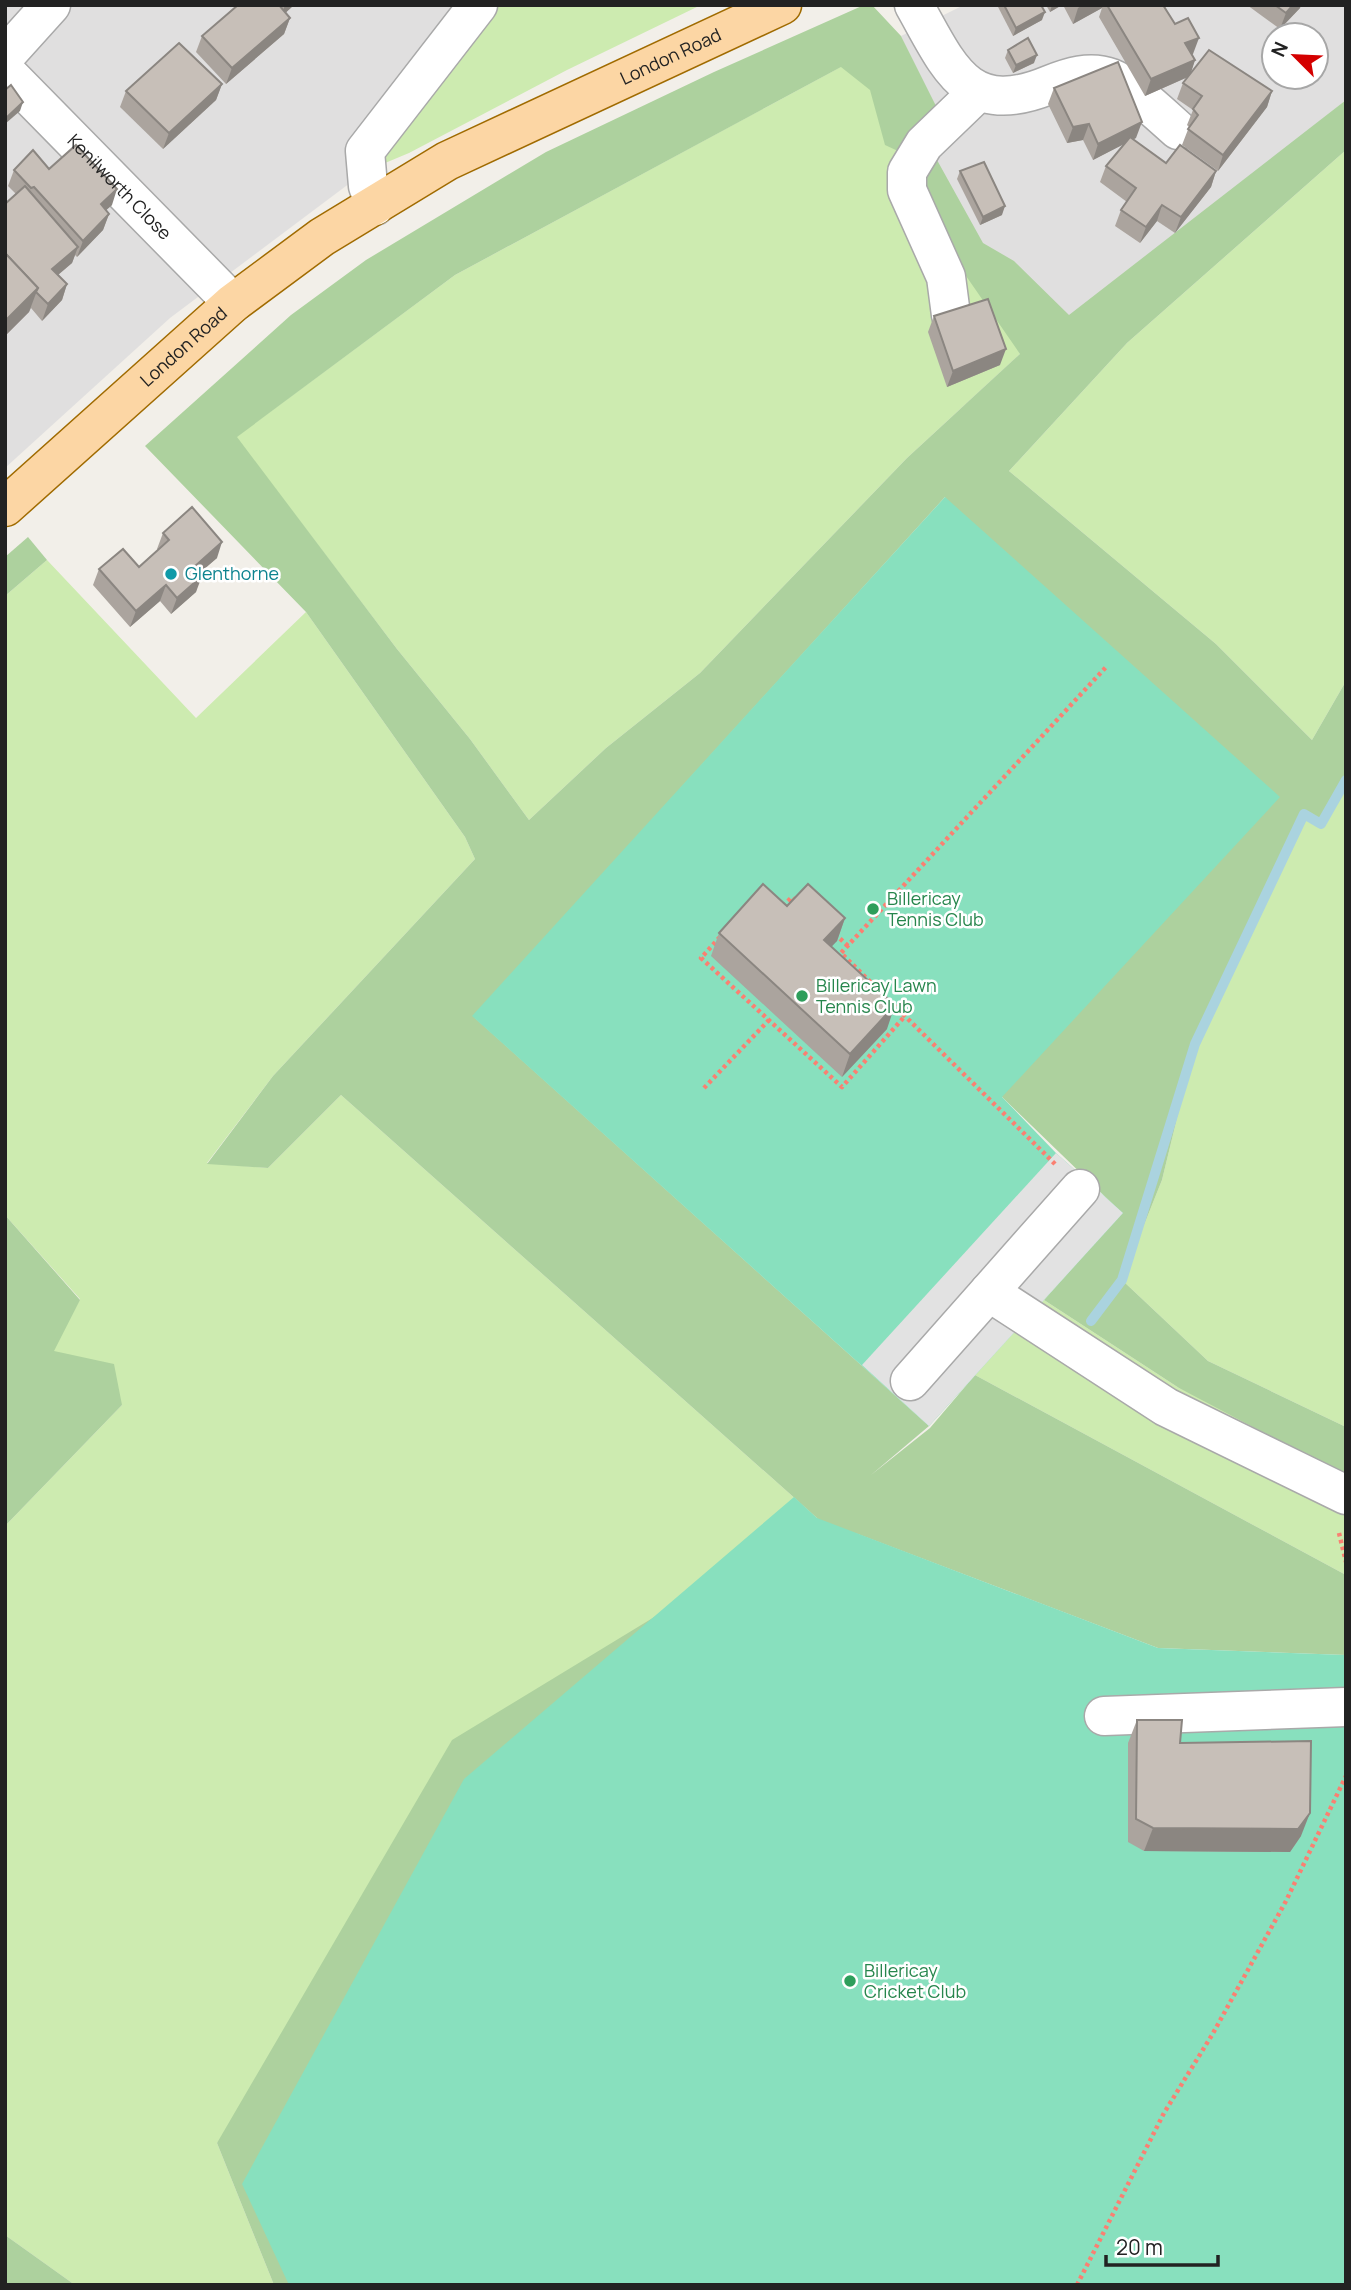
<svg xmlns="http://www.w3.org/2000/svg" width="1351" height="2290" font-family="Manrope,sans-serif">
	<rect width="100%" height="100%" fill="#f2efe9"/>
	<g fill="#e0dfdf" fill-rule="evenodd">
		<polygon points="5,5 478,5 366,171 170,318 5,468"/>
		<path d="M964 5H1346V100L945 421 898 151 921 119 937 110 901 36ZM1274 35H1316V77H1274Z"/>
	</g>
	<g fill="#cdebb0">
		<polygon points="478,5 701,5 567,70 409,153 366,171"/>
		<polygon points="861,56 1020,354 907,458 700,673 606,748 529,820 470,739 397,649 236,437 455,275"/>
		<polygon points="1346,150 1346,681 1312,740 1216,644 1009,471 1127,343"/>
		<polygon points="47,560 196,718 306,612 465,837 475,859 273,1076 207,1163 268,1168 341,1095 817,1518 217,2143 274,2285 75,2285 5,2235 5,1526 122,1405 53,1351 80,1299 5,1215 5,596"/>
		<polygon points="1346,780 1346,1427 1208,1361 1122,1280 1162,1180 1195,1044 1304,814 1321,824"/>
		<polygon points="1044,1300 1179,1388 1346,1466 1346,1575 975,1375"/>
	</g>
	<g fill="#add19e">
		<polygon points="864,5 872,5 901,36 938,110 921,119 898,151 885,145 870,90 841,67 455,275 237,437 397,649 470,739 529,820 606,748 700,673 907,458 1020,354 964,273 914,172 937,160 983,243 1014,261 1069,315 1346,100 1346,150 1127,343 1009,471 1216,644 1312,740 1346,681 1346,780 1321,824 1304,815 1195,1044 1162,1180 1122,1280 1208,1361 1346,1427 1346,1476 1179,1388 1044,1300 1122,1213 1002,1097 945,497 668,802 475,1018 929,1426 871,1475 930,1428 975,1375 1346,1575 1346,1655 1158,1648 855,1533 317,2285 274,2285 217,2143 452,1740 817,1518 341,1095 268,1168 207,1164 273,1076 475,859 465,837 306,612 145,446 291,315 366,260 546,152 714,72"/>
		<polygon points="28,537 47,560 5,596 5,557"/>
		<polygon points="5,1215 80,1300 54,1351 114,1364 122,1405 5,1526"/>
		<polygon points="5,2235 75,2285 5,2285"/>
	</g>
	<g fill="#88e0be">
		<polygon points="945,497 1280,797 1002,1097 1056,1153 1123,1213 929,1426 472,1016"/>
		<polygon points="794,1497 817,1518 1158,1648 1346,1655 1346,2285 289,2285 242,2184 464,1779"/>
	</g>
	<polygon fill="#e2e2e2" points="1056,1153 1123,1213 929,1426 862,1365"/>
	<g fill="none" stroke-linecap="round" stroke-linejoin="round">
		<polyline stroke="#aad3df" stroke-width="10" points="1091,1321 1122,1280 1195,1044 1304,814 1321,824 1346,780"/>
		<g stroke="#a9a9a9" stroke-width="41">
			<g id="minor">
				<path d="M914 5C949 67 967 119 1049 85 1069 77 1090 70 1111 78 1130 85 1162 116 1178 130"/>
				<polyline points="5,56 51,5"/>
				<path id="s1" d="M5 71 233 303"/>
				<polyline points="375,206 368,186 365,151 478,5"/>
				<polyline points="951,315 946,277 907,190 907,172 924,144 978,92"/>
				<polyline points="989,1292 1166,1407 1346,1495"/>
				<polyline points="910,1381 1080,1189"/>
				<polyline points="1104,1716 1346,1707"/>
			</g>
		</g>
		<g stroke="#a06b00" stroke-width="41">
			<g id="major">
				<path id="s2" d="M5 507 233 303 322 237 447 161 782 5"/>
			</g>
		</g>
		<g stroke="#fa8072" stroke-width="4.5" stroke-dasharray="3.5 3.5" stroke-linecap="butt">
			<polyline points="783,906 792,897 796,901"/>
			<polyline points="835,934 848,946"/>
			<polyline points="720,937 701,958 842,1087 905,1016"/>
			<polyline points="704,1088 769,1020"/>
			<polyline points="1055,1164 841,953 1107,666"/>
			<polyline points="1339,1533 1346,1562"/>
			<polyline points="1077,2285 1164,2113 1212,2035 1286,1901 1346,1776"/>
		</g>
		<use href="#minor" stroke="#fff" stroke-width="38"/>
		<use href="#major" stroke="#fcd6a4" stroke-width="38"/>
	</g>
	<g fill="#aba49e">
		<polygon points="238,5 294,5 285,13 290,18 284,34 226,84 196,52 202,36"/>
		<polygon points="997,5 1041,5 1042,20 1013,36"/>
		<polygon points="1046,5 1062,5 1050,12"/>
		<polygon points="1063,5 1163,5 1193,54 1192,54 1195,60 1190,74 1272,91 1267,107 1218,171 1182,145 1189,127 1187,125 1193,110 1177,99 1183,83 1188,77 1145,96 1099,17 1102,8 1073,24"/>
		<polygon points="1247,5 1301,5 1300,8 1280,29"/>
		<polygon points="1008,50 1034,63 1013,73 1005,58"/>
		<polygon points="222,84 216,100 163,149 120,107 126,91"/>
		<polygon points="1054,88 1136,138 1133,139 1166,163 1216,171 1211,187 1175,233 1157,221 1140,243 1115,226 1121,210 1127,202 1100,182 1106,166 1125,143 1093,160 1083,140 1067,143 1048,104"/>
		<polygon points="49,169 112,205 106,210 109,214 103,230 77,257 75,255 72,263 58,275 67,284 62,300 42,321 31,308 29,312 5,336 5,204 16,194 8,186 14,170"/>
		<polygon points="960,171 1002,215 980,225 957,179"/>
		<polygon points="934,316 1000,365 947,387 928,332"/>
		<polygon points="163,533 217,558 199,573 196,592 171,614 160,601 130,627 93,585 99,569 139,567 158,550 157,549"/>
		<polygon points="787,906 845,918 837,941 831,946 887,1029 842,1077 711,956 719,933"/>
		<polygon points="1137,1720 1180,1743 1301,1836 1290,1852 1144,1851 1128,1842 1128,1743"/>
	</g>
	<g fill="#8b8681">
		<polygon points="285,5 294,5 281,17"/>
		<polygon points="1052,5 1062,5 1050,12"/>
		<polygon points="1083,5 1103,5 1102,8 1073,24 1078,8"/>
		<polygon points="1293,5 1301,5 1300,8 1280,29 1286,13"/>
		<polygon points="1045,12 1042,20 1013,36 1016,28"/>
		<polygon points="290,18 284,34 226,84 232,68"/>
		<polygon points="1199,38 1193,54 1180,59 1185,43"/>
		<polygon points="1037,55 1034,63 1013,73 1016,65"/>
		<polygon points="1195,60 1190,76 1145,96 1151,79"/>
		<polygon points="222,84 216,100 163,149 169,133"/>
		<polygon points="1272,91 1267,107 1218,171 1223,155"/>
		<polygon points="23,102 20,111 5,124 5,119"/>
		<polygon points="1142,122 1136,138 1093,160 1098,144"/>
		<polygon points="1089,124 1083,140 1067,143 1073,127"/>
		<polygon points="1216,171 1211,187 1175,233 1181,217"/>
		<polygon points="117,189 112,205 95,220 101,204"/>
		<polygon points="1162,205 1157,221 1140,243 1146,227"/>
		<polygon points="1005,206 1002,215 980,225 983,217"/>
		<polygon points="109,214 103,230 77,257 83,241"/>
		<polygon points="78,247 72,263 46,285 52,269"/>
		<polygon points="67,284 62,300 42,321 48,304"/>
		<polygon points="38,288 29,312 5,336 5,321"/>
		<polygon points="1006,349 1000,365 947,387 953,371"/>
		<polygon points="222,542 217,558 188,583 194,567"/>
		<polygon points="202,576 196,592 171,614 177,598"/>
		<polygon points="166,585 160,601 130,627 136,611"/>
		<polygon points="845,918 837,941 816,963 824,940"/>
		<polygon points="895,1005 887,1029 842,1077 850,1054"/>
		<polygon points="1310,1813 1301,1836 1290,1852 1144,1851 1153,1828"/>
	</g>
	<g fill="#c7bfb8" stroke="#8b8681" stroke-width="2">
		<polygon points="238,5 279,5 290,18 232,68 202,36"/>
		<polygon points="1004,5 1041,5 1045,12 1016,28"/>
		<polygon points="1107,5 1163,5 1175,24 1188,18 1199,38 1185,43 1195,60 1151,79"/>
		<polygon points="1275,5 1293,5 1286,13"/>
		<polygon points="1028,38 1037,55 1016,65 1008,50"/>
		<polygon points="179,43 222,84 169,133 126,91"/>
		<polygon points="1209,50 1272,91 1223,155 1188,129 1198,115 1193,109 1202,96 1183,83"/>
		<polygon points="1118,62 1142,122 1098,144 1089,124 1073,127 1054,88"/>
		<polygon points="11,85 23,102 5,119 5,90"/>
		<polygon points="1130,137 1166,163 1180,145 1216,171 1181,217 1162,205 1146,227 1121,210 1136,188 1106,166"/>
		<polygon points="76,145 117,189 101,204 109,214 83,241 34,187 31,188 14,170 33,150 49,169"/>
		<polygon points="984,162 1005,206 983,217 960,171"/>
		<polygon points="25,186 78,247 52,269 67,284 48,304 36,292 38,288 5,253 5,204"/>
		<polygon points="5,253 38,288 5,321"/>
		<polygon points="988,299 1006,349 953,371 934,316"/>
		<polygon points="192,507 222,542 194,567 202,576 177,598 166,585 136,611 99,569 123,549 139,567 169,540 163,533"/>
		<polygon points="763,884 787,906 808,884 845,918 824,940 895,1005 850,1054 719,933"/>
		<polygon points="1137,1720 1182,1720 1180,1743 1311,1741 1310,1813 1298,1829 1153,1828 1136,1819"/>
	</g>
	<circle fill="#0f9aa8" stroke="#fff" stroke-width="2.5" cx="171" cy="574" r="7"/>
	<g fill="#2e9e5b" stroke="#fff" stroke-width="2.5">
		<circle cx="873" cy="909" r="7"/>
		<circle cx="802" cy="996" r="7"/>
		<circle cx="850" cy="1981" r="7"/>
	</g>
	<g text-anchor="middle" stroke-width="5" stroke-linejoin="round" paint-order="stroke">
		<g font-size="18" fill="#222" stroke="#fff">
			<text dy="6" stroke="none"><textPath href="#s2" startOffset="810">London Road</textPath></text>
			<text dy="6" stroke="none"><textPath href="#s1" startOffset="163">Kenilworth Close</textPath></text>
			<text dy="6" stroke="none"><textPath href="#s2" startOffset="240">London Road</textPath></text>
		</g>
		<g font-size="18" fill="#0d838f" stroke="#fff" text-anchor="start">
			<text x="185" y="580">Glenthorne</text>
		</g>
		<g font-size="18" fill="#27864d" stroke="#fff" text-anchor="start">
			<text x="887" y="905">Billericay<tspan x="887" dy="21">Tennis Club</tspan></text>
			<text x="816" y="992">Billericay Lawn<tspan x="816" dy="21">Tennis Club</tspan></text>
			<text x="864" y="1977">Billericay<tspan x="864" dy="21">Cricket Club</tspan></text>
		</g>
	</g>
	<rect width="1351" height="2290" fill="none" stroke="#222222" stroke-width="14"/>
	<g transform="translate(1295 56) rotate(294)"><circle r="33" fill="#ffffff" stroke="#a7a7a7" stroke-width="2"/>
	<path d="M0-5L12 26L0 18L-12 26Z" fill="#d40000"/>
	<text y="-10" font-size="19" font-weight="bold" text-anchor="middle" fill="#222222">N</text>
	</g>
	<path d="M1106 2255v10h112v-10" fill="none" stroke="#222222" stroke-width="3.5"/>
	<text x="1116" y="2255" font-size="21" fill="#222222" stroke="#ffffff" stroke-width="5" paint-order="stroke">20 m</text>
</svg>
